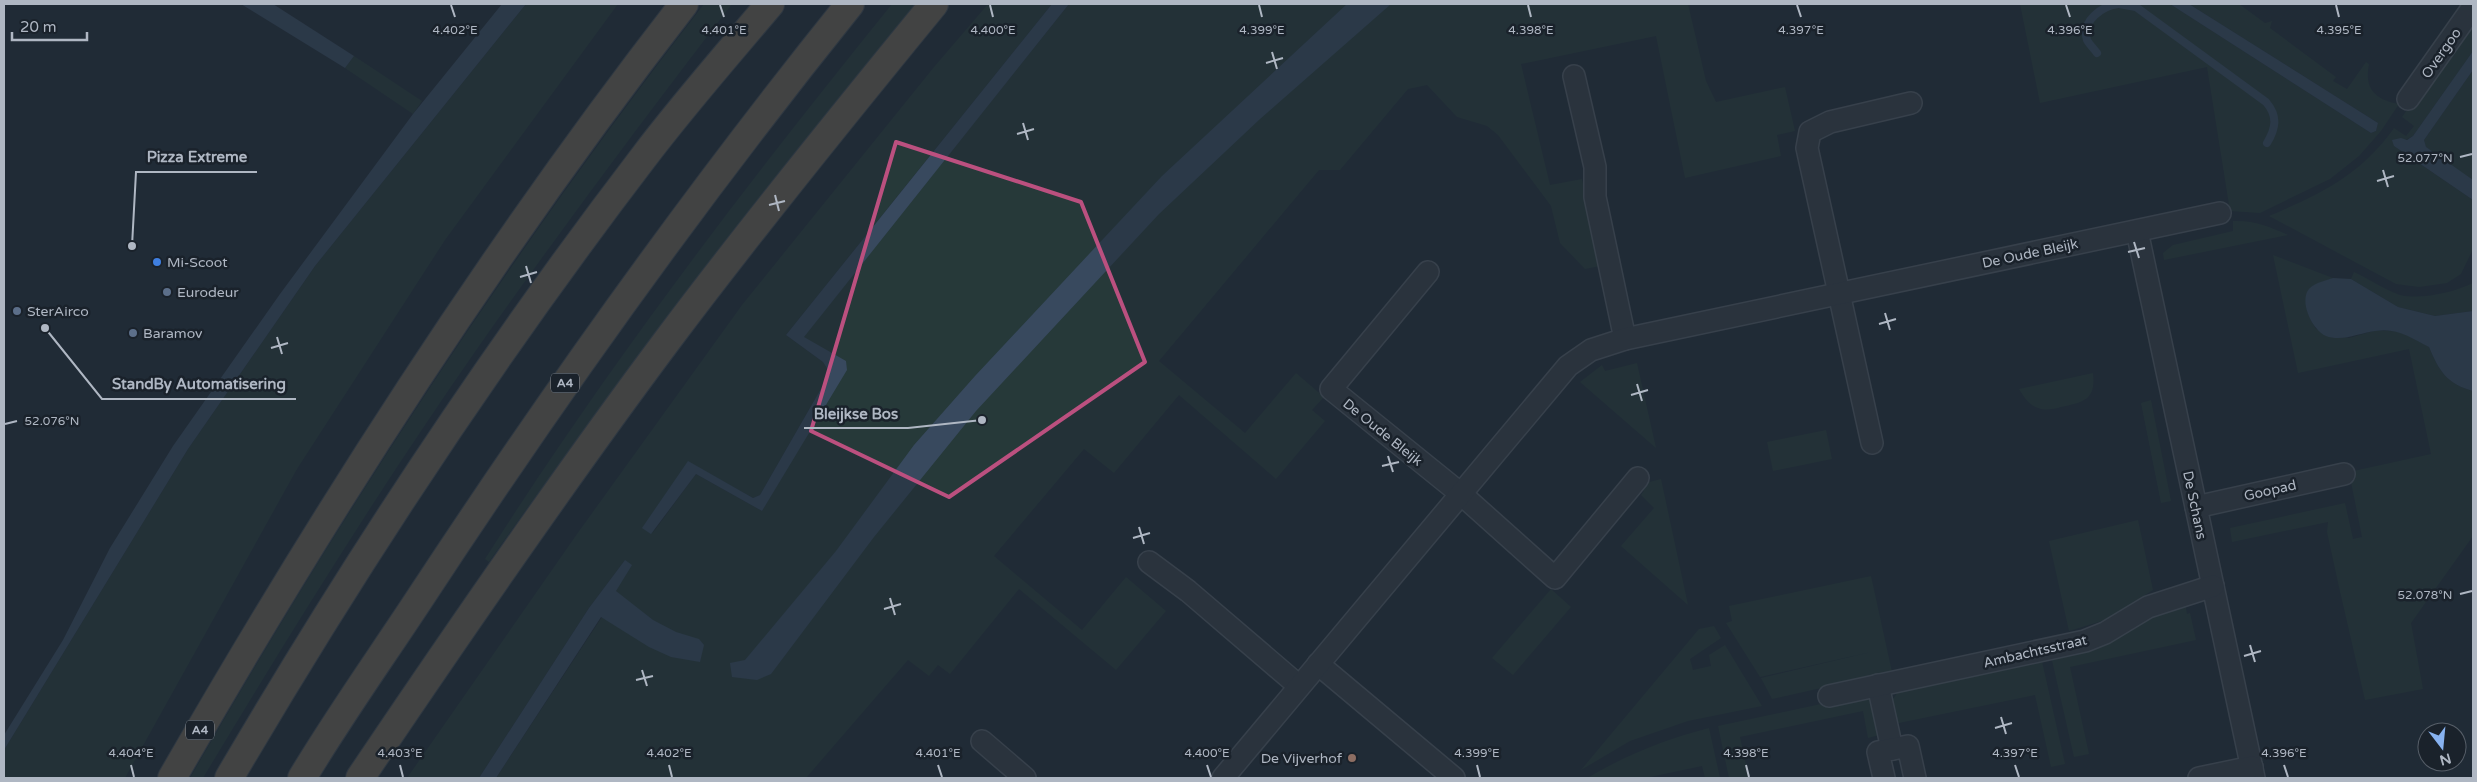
<svg xmlns="http://www.w3.org/2000/svg" width="2477" height="782" font-family="'Varela Round',sans-serif">
	<rect width="100%" height="100%" fill="#212b36"/>
	<g fill="#263939">
		<polygon points="526,4 618,4 445,240 297,469 125,778 4,778 4,750 188,449 315,266"/>
		<path d="M704 4H732C645 117 559 232 477 349 380 488 290 633 203 778H190C344 509 514 249 704 4Z"/>
		<path d="M892 4H916C767 184 624 370 489 562L485 559C608 365 748 182 892 4Z"/>
		<polygon points="988,4 1052,4 786,335 823,362 830,373 760,495 753,498 688,462 652,534 696,474 762,511 843,365 803,337 1069,4 1688,4 1706,81 1716,102 1785,87 1795,131 1777,135 1781,156 1685,178 1656,36 1521,64 1550,185 1582,179 1600,266 1585,269 1560,243 1551,206 1498,135 1487,126 1457,117 1427,85 1408,89 1340,170 1319,170 1159,361 1245,433 1296,373 1324,397 1312,410 1325,421 1276,479 1179,395 1114,473 1084,449 994,556 1082,630 1126,577 1166,611 1116,670 1019,589 950,674 938,665 929,676 908,660 806,778 496,778 602,617 605,619 621,596 616,591 625,560 589,608 479,778 407,778 577,534 742,305 934,67"/>
		<path d="M2020 4H2170L2371 133 2376 131 2378 123 2189 4H2239L2265 23 2272 21 2270 28 2336 77 2333 81 2347 89 2366 62 2369 64C2364 89 2375 100 2399 104L2381 131 2359 156 2330 179 2260 213 2230 211 2207 67 2040 103Z"/>
		<path d="M2473 26V51L2413 136 2394 146 2473 200V249L2461 274 2447 283 2419 287 2396 284 2269 216C2320 194 2360 176 2394 128L2406 136 2414 126 2402 117 2412 103 2429 87Z"/>
		<polygon points="354,56 422,101 413,114 345,68"/>
		<polygon points="2473,70 2473,182 2426,147 2424,140"/>
		<path d="M2233 221C2253 220 2269 226 2288 235L2164 260 2163 253 2173 245 2233 231Z"/>
		<path d="M2273 255 2333 278 2313 286C2303 304 2306 311 2316 329L2349 338 2377 330 2402 332 2429 347C2439 371 2447 384 2473 391V536L2411 623 2423 689 2365 700 2339 587 2327 532 2328 522 2232 542 2230 528 2345 503 2353 539 2362 537 2349 472 2431 454 2409 349 2298 373Z"/>
		<path d="M2354 272C2369 279 2385 290 2400 295 2421 300 2455 292 2473 283V311L2435 316 2398 307 2351 279Z"/>
		<polygon points="1637,363 1656,448 1580,382 1602,365 1605,371"/>
		<path d="M2093 373C2096 400 2084 402 2061 407 2054 409 2045 411 2038 408 2029 405 2024 397 2019 389Z"/>
		<polygon points="2151,400 2171,501 2161,503 2141,403"/>
		<polygon points="1826,430 1832,459 1773,471 1767,442"/>
		<polygon points="1661,479 1688,605 1621,546 1654,508 1641,495 1644,491 1638,485"/>
		<polygon points="2138,520 2153,590 2105,620 2069,631 2049,541"/>
		<polygon points="1871,576 1892,672 1772,699 1761,678 1871,652 1760,677 1726,623 1732,621 1729,606"/>
		<polygon points="1551,589 1571,607 1513,675 1492,658"/>
		<polygon points="2185,602 2187,614 2190,613 2196,640 2070,667 2089,754 2074,757 2051,656"/>
		<polygon points="1714,626 1721,638 1690,659 1693,670 1711,666 1709,655 1725,645 1762,706 1688,721 1630,741 1581,770 1699,629"/>
		<polygon points="2041,657 2065,764 2051,767 2035,695 1894,724 1890,703 1901,688"/>
		<polygon points="1858,696 1870,699 1883,734 1868,738 1863,711 1740,737 1749,778 1729,778 1718,726"/>
		<path d="M1709 728 1720 778H1705L1702 766 1645 778H1587C1626 755 1666 739 1709 728Z"/>
	</g>
	<g fill="#38495e">
		<polygon points="241,4 273,4 354,56 345,68"/>
		<polygon points="502,4 526,4 315,266 188,449 4,750 4,735 63,640 110,548 173,446 280,294 413,114"/>
		<polygon points="1052,4 1069,4 804,337 846,361 847,370 762,511 696,474 651,534 642,528 688,461 753,498 760,495 830,373 823,362 786,335"/>
		<polygon points="1347,4 1391,4 1260,119 1159,214 976,411 874,537 771,674 757,680 732,677 730,663 745,660 836,551 914,445 975,376 1162,176"/>
		<polygon points="2170,4 2189,4 2378,123 2376,131 2371,133"/>
		<polygon points="2473,51 2473,70 2424,140 2426,147 2473,180 2473,200 2394,146 2392,140 2401,138 2407,140 2413,136"/>
		<path d="M2333 278 2351 279 2398 307 2435 316 2473 311V391C2447 384 2439 371 2429 347 2412 338 2396 327 2375 331 2359 333 2342 342 2326 336 2313 330 2301 306 2307 292 2311 283 2325 281 2333 278Z"/>
		<polygon points="625,560 632,565 616,591 653,620 676,632 699,639 704,645 700,662 671,657 649,647 601,617 496,778 479,778 589,608"/>
	</g>
	<g fill="none" stroke-linecap="round" stroke-linejoin="round">
		<g stroke="#38495e" stroke-width="8">
			<path d="M2119 4 2136 7 2266 102C2278 116 2276 128 2267 143"/>
			<path d="M2097 53C2095 50 2089 44 2087 40 2081 21 2102 6 2118 4"/>
		</g>
		<g stroke="#525a64" stroke-width="24">
			<g id="minor">
				<polyline points="1574,76 1595,167 1595,197 1625,339"/>
				<polyline points="2408,99 2473,7"/>
				<polyline points="2137,231 2254,778"/>
				<polyline points="1428,272 1331,389 1461,494 1555,578 1638,478"/>
				<polyline points="1872,443 1807,148 1810,132 1830,122 1911,103"/>
				<polyline points="2196,507 2344,474"/>
				<polyline points="1149,562 1188,591 1299,686"/>
				<polyline points="1318,664 1454,778"/>
				<polyline points="1878,685 1892,749"/>
				<polyline points="1829,696 2085,641 2105,633 2148,607 2213,586"/>
				<polyline points="982,741 1025,778"/>
				<polyline points="1223,778 1568,366 1591,350 1625,339 2220,213"/>
				<polyline points="1884,778 1878,752 1908,746 1915,778"/>
				<polyline points="2199,778 2252,767"/>
			</g>
		</g>
		<g stroke="#3f4751" stroke-width="30">
			<g id="motorway">
				<path d="M172 778C326 510 494 248 684 4"/>
				<path d="M229 778C354 565 493 354 643 158 683 105 727 55 770 4"/>
				<path d="M302 778C339 716 382 656 422 595 556 391 697 194 850 4"/>
				<path d="M360 778C459 631 560 484 666 342 752 227 843 115 934 4"/>
			</g>
		</g>
		<use href="#minor" stroke="#353c46" stroke-width="21"/>
		<use href="#motorway" stroke="#6c6152" stroke-width="28"/>
	</g>
	<path d="M0 0H2477V782H0ZM896 142 1081 202 1145 362 949 497 811 431Z" fill="#212b36" fill-opacity=".55" fill-rule="evenodd"/>
	<path fill="none" stroke="#bb507f" stroke-width="4" stroke-linejoin="round" d="M896 142 1081 202 1145 362 949 497 811 431Z"/>
	<path fill="none" stroke="#afb7c3" stroke-width="2" d="M451 5 455 17M720 5 724 17M990 5 993 17M1259 5 1262 17M1528 5 1531 17M1797 5 1801 17M2066 5 2070 17M2336 5 2339 17M1272 52 1277 69M1266 63 1283 58M1023 123 1028 140M1017 134 1034 129M2460 157 2472 154M2383 170 2388 187M2377 181 2394 176M775 195 779 211M769 205 785 201M2134 242 2139 258M2128 252 2145 248M526 266 531 283M520 277 537 272M1885 313 1890 330M1879 324 1896 319M277 337 282 354M271 348 288 343M1637 384 1642 401M1631 395 1648 390M5 424 17 421M1388 456 1393 472M1382 466 1399 462M1139 527 1144 544M1133 538 1150 533M2460 594 2472 591M890 598 895 615M884 609 901 604M2250 645 2255 662M2244 656 2261 651M642 670 647 686M636 680 653 676M2001 717 2006 734M1995 728 2012 723M131 765 134 777M400 765 403 777M669 765 672 777M938 765 942 777M1207 765 1211 777M1477 765 1480 777M1746 765 1749 777M2015 765 2019 777M2284 765 2288 777"/>
	<circle fill="#3f7fe0" stroke="#1a222b" stroke-width="2" cx="157" cy="262" r="5"/>
	<g fill="#5c6f8a" stroke="#1a222b" stroke-width="2">
		<circle cx="167" cy="292" r="5"/>
		<circle cx="17" cy="311" r="5"/>
		<circle cx="133" cy="333" r="5"/>
	</g>
	<circle fill="#8d6e63" stroke="#1a222b" stroke-width="2" cx="1352" cy="758" r="5"/>
	<g text-anchor="middle" stroke-width="5" stroke-linejoin="round" paint-order="stroke">
		<g fill="#1a222b" stroke="#828a95" stroke-width="1">
			<rect x="551" y="373.5" width="28" height="19" rx="4"/>
			<rect x="186" y="720.5" width="28" height="19" rx="4"/>
		</g>
		<g font-size="12" font-weight="bold" fill="#afb7c3">
			<text x="565" y="387">A4</text>
			<text x="200" y="734">A4</text>
		</g>
		<g font-size="14" fill="#afb7c3" stroke="#1a222b">
			<text transform="translate(2441 53) rotate(-55)" y="5">Overgoo</text>
			<text transform="translate(2030 253) rotate(-12)" y="5">De Oude Bleijk</text>
			<text transform="translate(1383 432) rotate(39)" y="5">De Oude Bleijk</text>
			<text transform="translate(2270 490) rotate(-13)" y="5">Goopad</text>
			<text transform="translate(2195 505) rotate(78)" y="5">De Schans</text>
			<text transform="translate(2035 651) rotate(-13)" y="5">Ambachtsstraat</text>
		</g>
		<g font-size="14" fill="#afb7c3" stroke="#1a222b" text-anchor="start">
			<text x="167" y="267">Mi-Scoot</text>
			<text x="177" y="297">Eurodeur</text>
			<text x="27" y="316">SterAirco</text>
			<text x="143" y="338">Baramov</text>
			<text x="1342" y="763" text-anchor="end">De Vijverhof</text>
		</g>
	</g>
	<g font-size="12" text-anchor="middle" fill="#afb7c3" stroke="#1a222b" stroke-width="5" stroke-linejoin="round" paint-order="stroke">
		<text x="455" y="34">4.402°E</text>
		<text x="724" y="34">4.401°E</text>
		<text x="993" y="34">4.400°E</text>
		<text x="1262" y="34">4.399°E</text>
		<text x="1531" y="34">4.398°E</text>
		<text x="1801" y="34">4.397°E</text>
		<text x="2070" y="34">4.396°E</text>
		<text x="2339" y="34">4.395°E</text>
		<text x="2425" y="162">52.077°N</text>
		<text x="52" y="425">52.076°N</text>
		<text x="2425" y="599">52.078°N</text>
		<text x="131" y="757">4.404°E</text>
		<text x="400" y="757">4.403°E</text>
		<text x="669" y="757">4.402°E</text>
		<text x="938" y="757">4.401°E</text>
		<text x="1207" y="757">4.400°E</text>
		<text x="1477" y="757">4.399°E</text>
		<text x="1746" y="757">4.398°E</text>
		<text x="2015" y="757">4.397°E</text>
		<text x="2284" y="757">4.396°E</text>
	</g>
	<path fill="none" stroke="#afb7c3" stroke-width="2" d="M132 246L136 172H257M45 328L102 399H296M982 420L908 428H804"/>
	<g fill="#afb7c3" stroke="#1a222b" stroke-width="2">
		<circle cx="132" cy="246" r="5"/>
		<circle cx="45" cy="328" r="5"/>
		<circle cx="982" cy="420" r="5"/>
	</g>
	<g font-size="15" text-anchor="middle" font-weight="bold" fill="#afb7c3" stroke="#1a222b" stroke-width="5" stroke-linejoin="round" paint-order="stroke">
		<text x="197" y="162">Pizza Extreme</text>
		<text x="199" y="389">StandBy Automatisering</text>
		<text x="856" y="419">Bleijkse Bos</text>
	</g>
	<rect width="2477" height="782" fill="none" stroke="#afb7c3" stroke-width="10"/>
	<g transform="translate(2442 747) rotate(164)"><circle r="24" fill="#1a222b" stroke="#565e68"/>
	<path d="M0-4L9 19L0 12L-9 19Z" fill="#87b2f0"/>
	<text y="-8" font-size="14" font-weight="bold" text-anchor="middle" fill="#afb7c3">N</text>
	</g>
	<path d="M12 32v8h75v-8" fill="none" stroke="#afb7c3" stroke-width="2.5"/>
	<text x="20" y="32" font-size="15" fill="#afb7c3" stroke="#1a222b" stroke-width="4" paint-order="stroke">20 m</text>
</svg>
